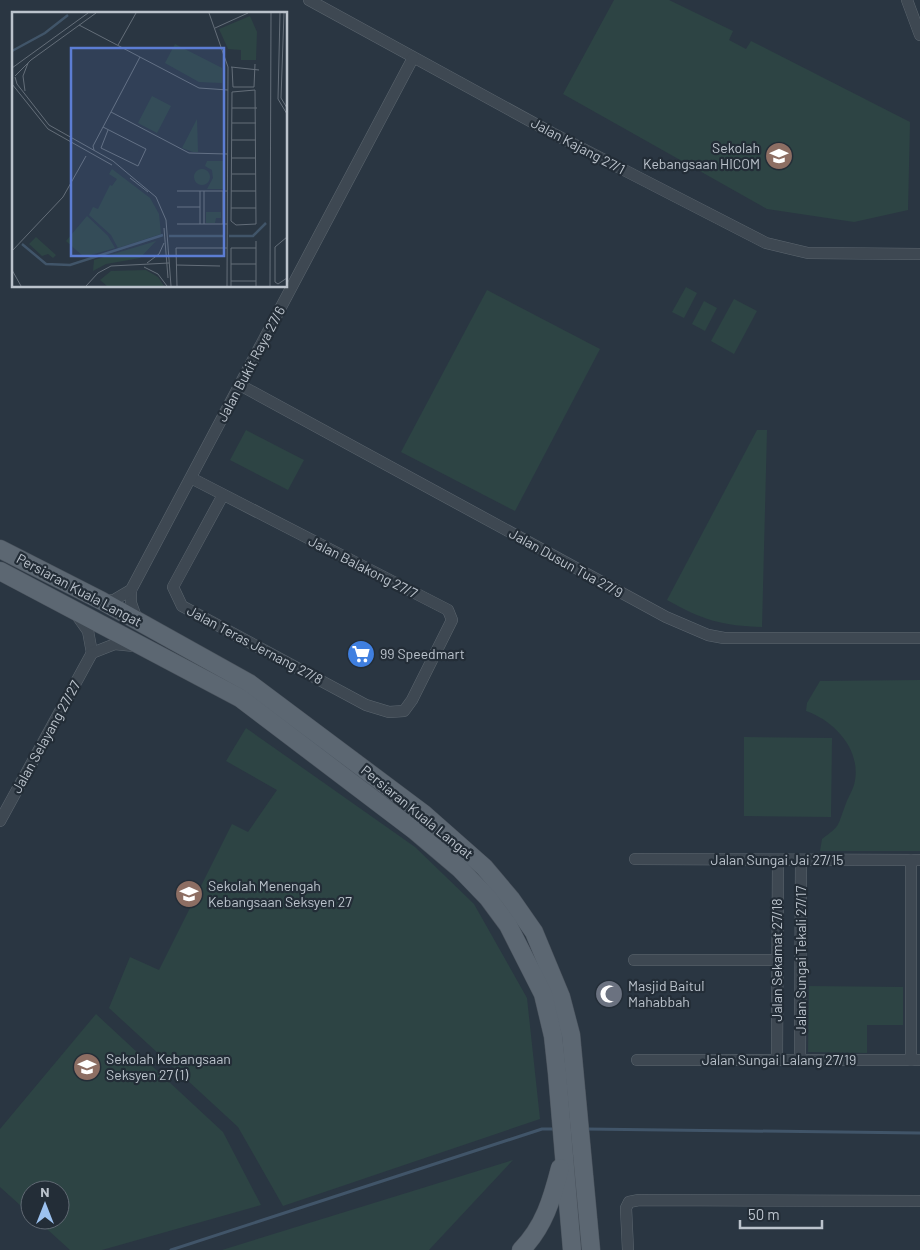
<svg xmlns="http://www.w3.org/2000/svg" width="920" height="1250" font-family="Barlow,sans-serif">
	<rect width="100%" height="100%" fill="#2a3642"/>
	<g fill="#2d4444">
		<polygon points="614,0 669,0 733,31 729,40 746,49 751,41 910,122 908,210 854,222 767,209 563,94"/>
		<polygon points="686,287 697,293 684,318 672,312"/>
		<polygon points="487,290 600,349 515,511 401,452"/>
		<polygon points="734,299 757,311 734,354 711,341"/>
		<polygon points="704,301 717,308 705,331 692,324"/>
		<polygon points="246,430 304,460 288,490 230,460"/>
		<path d="M757 430H767L762 627C723 626 702 620 667 600Z"/>
		<path d="M920 680V851H820L822 839C841 825 837 827 845 806 847 799 852 792 854 785 863 751 835 721 806 711L807 703 820 681Z"/>
		<polygon points="246,728 415,847 474,904 527,998 540,1119 283,1206 238,1127 109,1008 130,957 159,970 232,824 248,832 277,790 226,761"/>
		<polygon points="744,737 832,738 831,817 744,816"/>
		<polygon points="809,986 903,987 903,1025 867,1025 867,1053 808,1052"/>
		<polygon points="96,1014 223,1132 261,1205 102,1250 70,1250 37,1220 60,1220 60,1190 30,1190 30,1214 0,1187 0,1129"/>
		<polygon points="513,1160 429,1250 222,1250"/>
	</g>
	<g fill="none" stroke-linecap="round" stroke-linejoin="round">
		<g stroke="#415569" stroke-width="3">
			<polyline points="586,1129 920,1133"/>
			<polyline points="171,1250 542,1129 557,1129"/>
		</g>
		<g stroke="#5c666f" stroke-width="12">
			<g id="minor">
				<polyline points="309,0 552,133 766,243 808,253 920,254"/>
				<polyline points="907,0 920,35"/>
				<polyline points="240,385 666,617 708,635 724,638 920,638"/>
				<polyline points="191,478 448,610 452,620 412,700 404,711 389,712 366,705 182,606 173,587 223,495"/>
				<polyline points="131,590 131,603 137,620"/>
				<polyline points="102,601 114,600 131,590 413,58"/>
				<polyline points="76,614 88,631 92,653"/>
				<polyline points="0,821 92,653 115,644 134,646"/>
				<polyline points="635,859 920,860"/>
				<polyline points="634,960 777,960"/>
				<polyline points="637,1060 920,1060"/>
				<polyline points="777,1060 778,860"/>
				<polyline points="800,1060 801,860"/>
				<polyline points="911,1060 911,860"/>
				<polyline points="628,1250 626,1208 629,1202 639,1200 920,1201"/>
			</g>
		</g>
		<g stroke="#48515b" stroke-width="19">
			<g id="primary">
				<polyline points="0,549 102,601 249,683 424,814 484,867 511,899 534,932 561,997 571,1035 591,1250"/>
				<polyline points="0,571 240,698 414,830 460,869 488,898 508,925 543,994 553,1036 557,1073 572,1250"/>
				<path d="M521 1250C544 1227 552 1199 560 1168"/>
			</g>
		</g>
		<use href="#minor" stroke="#3e4852" stroke-width="11"/>
		<use href="#primary" stroke="#5c6772" stroke-width="18"/>
	</g>
	<defs>
		<g id="school-disc" transform="scale(1.4375)"><circle r="9.5" fill="#8d6e63" stroke="#232d37"/><path d="M0-5L7-2L0 1L-7-2ZM-4 1L0 2.5L4 1V4Q0 6-4 4Z" fill="#fff"/></g>
		<g id="supermarket-disc" transform="scale(1.4375)"><circle r="9.5" fill="#3f7fe0" stroke="#232d37"/><path d="M-6-5.5h2.5l.6 2H6L4.5 2H-2.5L-4.4-4H-6ZM-1.5 3.2a1.3 1.3 0 1 0 .1 0ZM3 3.2a1.3 1.3 0 1 0 .1 0Z" fill="#fff"/></g>
		<g id="mosque-disc" transform="scale(1.4375)"><circle r="9.5" fill="#6b7280" stroke="#232d37"/><path d="M3.5-4.9A6 6 0 1 0 3.5 4.9A5 5 0 1 1 3.5-4.9Z" fill="#fff"/></g>
	</defs>
	<g fill-rule="evenodd">
		<use href="#school-disc" x="779" y="156"/>
		<use href="#supermarket-disc" x="361" y="654"/>
		<use href="#school-disc" x="189" y="894"/>
		<use href="#mosque-disc" x="609" y="994"/>
		<use href="#school-disc" x="87" y="1067"/>
	</g>
	<g text-anchor="middle" stroke-width="4.5" stroke-linejoin="round" paint-order="stroke">
		<g font-size="14" fill="#bbc3cc" stroke="#232d37">
			<text transform="translate(578 146) rotate(28)" y="5">Jalan Kajang 27/1</text>
			<text transform="translate(251 364) rotate(-62)" y="5">Jalan Bukit Raya 27/6</text>
			<text transform="translate(566 563) rotate(29)" y="5">Jalan Dusun Tua 27/9</text>
			<text transform="translate(363 567) rotate(27)" y="5">Jalan Balakong 27/7</text>
			<text transform="translate(79 590) rotate(28)" y="5">Persiaran Kuala Langat</text>
			<text transform="translate(255 645) rotate(28)" y="5">Jalan Teras Jernang 27/8</text>
			<text transform="translate(46 737) rotate(-61)" y="5">Jalan Selayang 27/27</text>
			<text transform="translate(417 812) rotate(39)" y="5">Persiaran Kuala Langat</text>
			<text x="777" y="865">Jalan Sungai Jai 27/15</text>
			<text transform="translate(777 960) rotate(-90)" y="5">Jalan Sekamat 27/18</text>
			<text transform="translate(801 960) rotate(-90)" y="5">Jalan Sungai Tekali 27/17</text>
			<text x="779" y="1065">Jalan Sungai Lalang 27/19</text>
		</g>
		<g font-size="14" fill="#bbc3cc" stroke="#232d37" text-anchor="start">
			<text x="760" y="153" text-anchor="end">Sekolah<tspan x="760" dy="16">Kebangsaan HICOM</tspan></text>
			<text x="380" y="659">99 Speedmart</text>
			<text x="208" y="891">Sekolah Menengah<tspan x="208" dy="16">Kebangsaan Seksyen 27</tspan></text>
			<text x="628" y="991">Masjid Baitul<tspan x="628" dy="16">Mahabbah</tspan></text>
			<text x="106" y="1064">Sekolah Kebangsaan<tspan x="106" dy="16">Seksyen 27 (1)</tspan></text>
		</g>
	</g>
	<g transform="translate(12 12)">
		<rect width="275" height="275" fill="#2a3642"/>
		<path d="M238 4 245 20 244 48H229V38L216 37 207 17ZM163 32 210 56V71L187 70 153 51ZM140 84 159 94 145 121 126 111ZM185 107 186 140H181L170 136ZM195 149H213L212 177H195L201 166 200 158 193 154ZM100 157 138 186 147 202 149 222 106 236 99 223 77 203 81 195 86 197 98 173 100 174 105 167 97 162ZM182 165a8 8 0 1 1 16 0a8 8 0 1 1-16 0ZM194 200H209V206H204L203 211H194ZM75 204 96 224 103 236 72 245 54 229ZM24 225 44 243 41 246 36 242 30 244 17 232ZM144 229 128 246 94 252 81 259 82 248ZM134 258 146 265 152 274H95L88 268 99 259Z" fill="#2d4444"/>
		<path fill="none" stroke="#415569" stroke-width="2.5" d="M0 39 33 21 56 3M157 224H213M217 224H241L254 211M10 232 34 252 58 253 151 223"/>
		<path fill="none" stroke="#646e79" stroke-width="1" d="M197 1 216 55 215 274M268 1 266 87 275 102M272 1 269 86 275 96M67 13 187 76 216 78M203 16 236 1M106 33 124 1M219 55 247 58M220 55 221 75H242L243 52M0 56 76 1M3 64 19 48 84 1M3 65 5 72 37 113 101 149 144 185 154 208 159 274M0 72 36 117 100 153M243 78 244 212 224 213 219 209 220 80ZM13 79 11 64 16 51M220 96H245M99 100 177 141 215 142M220 111H244M91 115 134 137 126 154 89 136 96 118M220 128H244M82 138 81 134 128 45M220 146H244M220 162H244M118 166 136 180M165 179H215M219 179H244M165 195H188M219 196H244M165 212H215M188 212V179M192 212V179M211 212V179M152 216 156 266M275 225 263 235V270L266 272 275 266M0 239 51 185 74 144M135 251 147 242 152 231M219 252H244M164 253 208 254M132 255 146 262 155 274M0 258 9 274M219 269H244M74 274 86 261 99 254 157 251M165 274 164 236H215M219 274V236H244M244 274V229M258 274 259 1"/>
		<path fill="#5c7dd3" fill-opacity="0.15" stroke="#5c7dd3" stroke-width="2.5" d="M59 36H212V244H59Z"/>
		<rect width="275" height="275" fill="none" stroke="#bbc3cc" stroke-width="2.5"/>
	</g>
	<g transform="translate(45 1205)"><circle r="24" fill="#232d37" stroke="#606973"/>
	<path d="M0-4L9 19L0 12L-9 19Z" fill="#9cc2f0"/>
	<text y="-8" font-size="14" font-weight="bold" text-anchor="middle" fill="#bbc3cc">N</text>
	</g>
	<path d="M740 1220v8h82v-8" fill="none" stroke="#bbc3cc" stroke-width="2.5"/>
	<text x="748" y="1220" font-size="15" fill="#bbc3cc" stroke="#232d37" stroke-width="4" paint-order="stroke">50 m</text>
</svg>
